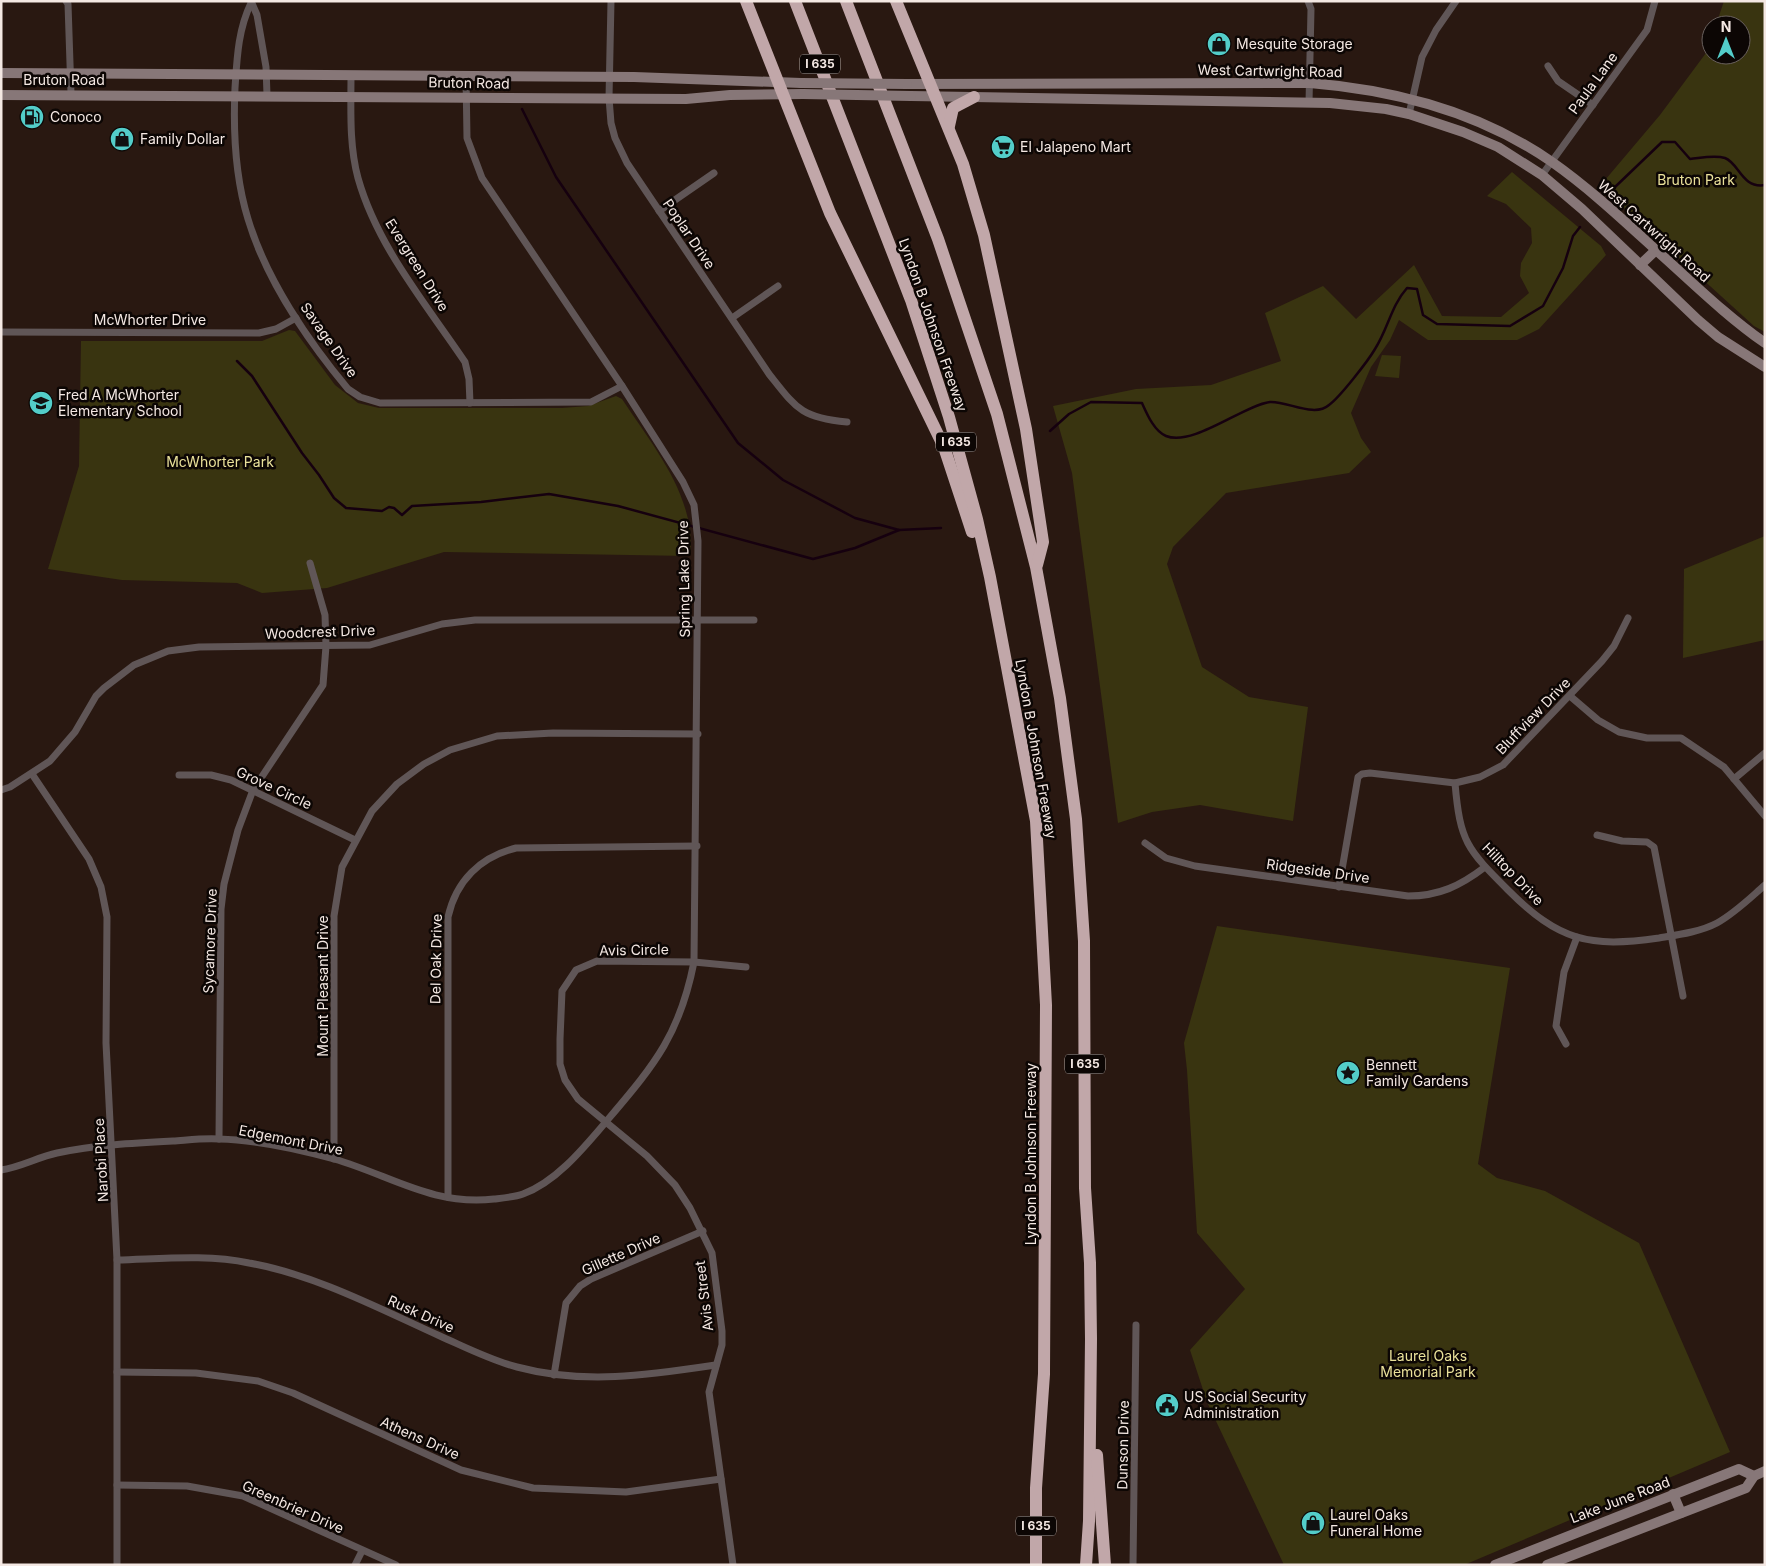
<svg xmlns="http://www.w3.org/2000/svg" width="1766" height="1566" font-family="Inter,sans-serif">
	<rect width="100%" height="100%" fill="#291811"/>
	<g fill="#393410">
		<polygon points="1724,1 1765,1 1765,332 1754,326 1600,186 1660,115 1706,53 1711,38 1711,55 1741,55 1741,25 1716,25"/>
		<polygon points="1512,172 1601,246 1606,255 1539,329 1517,340 1428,340 1399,320 1390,340 1371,367 1351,413 1361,438 1371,452 1349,473 1226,493 1173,547 1167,564 1202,667 1249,697 1308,707 1293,821 1200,805 1152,812 1118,823 1072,473 1053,406 1136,389 1211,385 1281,361 1265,313 1323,286 1356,319 1414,265 1442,316 1501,317 1529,293 1520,276 1521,263 1532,243 1531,228 1506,204 1487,196"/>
		<path d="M289 330 295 331 335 385 358 403 379 408H562L588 406 616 396 622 399C652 445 697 497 690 556L444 552 327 588 262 593 237 583 122 580 48 569 79 466 81 341H262Z"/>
		<polygon points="1382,355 1401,356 1399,378 1375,376"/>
		<polygon points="1765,536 1765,640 1683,658 1684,569"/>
		<polygon points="1217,926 1510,968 1478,1164 1497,1178 1545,1191 1639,1243 1730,1452 1464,1565 1284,1565 1207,1402 1190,1350 1245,1289 1197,1233 1187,1070 1184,1043"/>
	</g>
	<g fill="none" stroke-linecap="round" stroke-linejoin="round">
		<g stroke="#16000f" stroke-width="2.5">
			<polyline points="522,109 556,177 738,443 783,480 855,518 899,530 941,528"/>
			<path d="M1615 187 1662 142H1675L1690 159C1701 158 1714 155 1725 158 1739 163 1742 189 1765 185"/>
			<polyline points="237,361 252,376 302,453 319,475 334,498 346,508 382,511 389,507 394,508 402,515 412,506 481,502 549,494 618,506 813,559 855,548 899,530"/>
			<path d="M1050 431 1069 414 1091 402 1142 403C1147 414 1154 431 1166 436 1193 447 1244 405 1270 402 1288 401 1314 418 1329 405 1340 397 1368 361 1375 349 1388 329 1391 306 1407 288L1417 289 1423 315 1437 324 1510 326 1543 306 1563 268 1573 236 1580 227"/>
		</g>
		<g stroke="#605657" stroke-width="7">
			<polyline points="66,1 68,4 71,93"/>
			<polyline points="251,1 257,15 266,67 267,95"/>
			<path d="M611 1 609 98 611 123 615 138 627 163 769 374C796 408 801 418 847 422"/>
			<polyline points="1308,1 1311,9 1309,103"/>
			<path d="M251 3C238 30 237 58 235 88 233 132 235 177 248 219 266 279 308 341 348 389L360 397 380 403 591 402 622 386"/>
			<polyline points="1548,66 1558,81 1593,105"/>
			<path d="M351 75C351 109 349 145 358 178 377 246 426 304 465 362L469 379 470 403"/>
			<polyline points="1409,114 1422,57 1436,30 1456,1"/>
			<polyline points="1542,175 1647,30 1655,1"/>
			<polyline points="659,211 714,173"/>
			<polyline points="732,318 778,286"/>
			<polyline points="1,332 259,333 276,329 296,318"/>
			<polyline points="1570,696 1598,720 1619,732 1647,738 1681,738 1724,767 1765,816"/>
			<polyline points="32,774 89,859 101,887 107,917 106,1043 117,1260 117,1565"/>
			<polyline points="179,775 211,775 231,780 355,840"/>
			<polyline points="1734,779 1765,753"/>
			<path d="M1455 783C1460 842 1467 849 1508 890 1559 941 1589 948 1659 938 1677 935 1700 932 1717 923 1735 913 1750 898 1765 885"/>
			<polyline points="1,790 10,787 50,761 75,732 96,696 104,688 134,665 168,651 199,647 370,645 442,624 475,620 754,620"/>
			<polyline points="1597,835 1622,841 1647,842 1654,847 1683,996"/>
			<path d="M1145 843 1166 858 1195 866 1408 896C1439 896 1460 886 1485 867"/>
			<polyline points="1339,887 1358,777 1362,774 1370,773 1455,783 1480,777 1503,765 1602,661 1614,646 1628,618"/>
			<polyline points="1566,1044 1556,1026 1564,972 1577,937"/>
			<polyline points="219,1139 221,909 224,884 238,830 253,790 323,685 326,646 325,615 310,563"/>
			<polyline points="334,1159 334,916 342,867 372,811 397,784 424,764 450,750 497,736 553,733 698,734"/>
			<path d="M1 1170C21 1167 38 1157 57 1153 95 1145 134 1143 173 1141 188 1140 204 1138 219 1139 257 1140 298 1149 334 1159 390 1175 432 1206 494 1199 503 1198 515 1197 523 1194 558 1181 586 1145 610 1117 656 1063 680 1033 694 962L698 541 694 505 683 482 622 386 482 178 467 138 466 76"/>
			<path d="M448 1197V917C456 881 480 857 516 848L697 846"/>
			<path d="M117 1260C160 1259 207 1254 249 1263 316 1275 378 1308 440 1336 465 1347 490 1360 517 1367 584 1385 649 1375 716 1365"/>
			<polyline points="117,1372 196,1373 258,1381 293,1393 461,1470 533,1488 626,1492 721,1479"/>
			<polyline points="554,1375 566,1303 580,1286 591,1279 703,1231"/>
			<polyline points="117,1485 187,1486 243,1496 396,1565"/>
			<polyline points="355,1565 362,1551"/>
			<polyline points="733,1565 709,1392 722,1345 722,1331 712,1253 690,1208 675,1185 647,1156 578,1099 565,1080 560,1064 560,1039 562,991 576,970 597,961 694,962 746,967"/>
			<polyline points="1133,1565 1136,1325"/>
		</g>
		<g stroke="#877778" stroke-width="10">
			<polyline points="1,73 634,77 801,83"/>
			<path d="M907 84 1310 83C1396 90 1480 112 1552 162 1589 188 1622 219 1656 250 1692 282 1725 315 1765 343"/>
			<polyline points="1,95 686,99 730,95 803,94"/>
			<polyline points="911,96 1330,103 1386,109 1409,114 1463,132 1498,147 1542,175 1582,209 1698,320 1718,337 1765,367"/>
			<polyline points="1640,265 1656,250"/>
			<polyline points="1673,1494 1681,1513"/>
			<polyline points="1495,1565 1739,1469 1754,1476"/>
			<polyline points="1547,1565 1746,1488 1754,1476 1765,1471"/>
		</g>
		<g stroke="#c1a7a9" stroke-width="12">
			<polyline points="746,1 830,213 944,447 972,532"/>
			<polyline points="795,1 911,300 949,417 977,519 990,577 1036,821 1046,1005 1044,1374 1036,1488 1036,1565"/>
			<polyline points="846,1 938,239 997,414 1036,567 1060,698 1076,819 1084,941 1085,1188 1090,1263 1091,1339 1089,1521 1086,1565"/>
			<polyline points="896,1 963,164 984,235 1026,429 1043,542 1037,565"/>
			<polyline points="949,126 953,108 974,97"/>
			<polyline points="1097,1455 1105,1565"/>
		</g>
		<g stroke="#877778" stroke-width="10">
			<polyline points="801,83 907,84"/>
			<polyline points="803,94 911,96"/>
		</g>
	</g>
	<defs>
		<g id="shop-disc" transform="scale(1.25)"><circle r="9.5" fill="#53cdc9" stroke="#0c0604"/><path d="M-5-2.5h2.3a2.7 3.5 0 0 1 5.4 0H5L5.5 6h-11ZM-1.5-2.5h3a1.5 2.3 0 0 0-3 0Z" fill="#111"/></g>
		<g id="fuel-disc" transform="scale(1.25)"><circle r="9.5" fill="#53cdc9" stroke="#0c0604"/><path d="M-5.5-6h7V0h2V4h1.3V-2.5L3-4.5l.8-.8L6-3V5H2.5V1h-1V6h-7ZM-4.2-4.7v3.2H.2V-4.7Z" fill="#111"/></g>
		<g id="supermarket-disc" transform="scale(1.25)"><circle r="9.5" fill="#53cdc9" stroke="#0c0604"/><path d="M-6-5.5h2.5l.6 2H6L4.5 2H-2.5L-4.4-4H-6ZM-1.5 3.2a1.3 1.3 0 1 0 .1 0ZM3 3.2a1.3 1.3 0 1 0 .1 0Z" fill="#111"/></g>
		<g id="school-disc" transform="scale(1.25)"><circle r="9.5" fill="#53cdc9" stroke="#0c0604"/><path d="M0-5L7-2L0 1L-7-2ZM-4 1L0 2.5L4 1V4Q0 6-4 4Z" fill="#111"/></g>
		<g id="sight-disc" transform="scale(1.25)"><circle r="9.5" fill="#53cdc9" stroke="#0c0604"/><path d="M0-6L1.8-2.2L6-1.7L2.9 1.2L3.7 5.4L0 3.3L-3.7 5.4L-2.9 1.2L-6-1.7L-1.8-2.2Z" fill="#111"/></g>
		<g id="civic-disc" transform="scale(1.25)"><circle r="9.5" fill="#53cdc9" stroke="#0c0604"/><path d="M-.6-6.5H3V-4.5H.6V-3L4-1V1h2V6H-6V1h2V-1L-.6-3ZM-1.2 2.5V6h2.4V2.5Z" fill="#111"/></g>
	</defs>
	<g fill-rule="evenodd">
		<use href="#shop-disc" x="1219" y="44"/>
		<use href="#fuel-disc" x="32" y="117"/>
		<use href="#shop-disc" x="122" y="139"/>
		<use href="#supermarket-disc" x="1003" y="147"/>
		<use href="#school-disc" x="41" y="403"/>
		<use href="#sight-disc" x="1348" y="1073"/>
		<use href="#civic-disc" x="1167" y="1405"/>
		<use href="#shop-disc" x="1313" y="1523"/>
	</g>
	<g text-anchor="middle" stroke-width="5" stroke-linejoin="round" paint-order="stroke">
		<g fill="#0c0604" stroke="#aea4a0" stroke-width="1">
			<rect x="800" y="54.5" width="40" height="19" rx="4"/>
			<rect x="936" y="432.5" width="40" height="19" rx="4"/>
			<rect x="1065" y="1054.5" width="40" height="19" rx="4"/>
			<rect x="1016" y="1516.5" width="40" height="19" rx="4"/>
		</g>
		<g font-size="12" font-weight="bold" fill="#f4e8e3">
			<text x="820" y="68">I 635</text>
			<text x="956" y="446">I 635</text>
			<text x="1085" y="1068">I 635</text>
			<text x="1036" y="1530">I 635</text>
		</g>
		<g font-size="14" fill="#f4e8e3" stroke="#0c0604" text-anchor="start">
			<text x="1236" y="49">Mesquite Storage</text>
			<text x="50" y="122">Conoco</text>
			<text x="140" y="144">Family Dollar</text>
			<text x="1020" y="152">El Jalapeno Mart</text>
			<text x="58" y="400">Fred A McWhorter<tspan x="58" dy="16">Elementary School</tspan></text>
			<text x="1366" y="1070">Bennett<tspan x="1366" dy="16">Family Gardens</tspan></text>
			<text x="1184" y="1402">US Social Security<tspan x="1184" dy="16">Administration</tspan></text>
			<text x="1330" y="1520">Laurel Oaks<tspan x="1330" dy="16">Funeral Home</tspan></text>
		</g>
		<g font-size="14" fill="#f4e8e3" stroke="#0c0604">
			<text transform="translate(1270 71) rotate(1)" y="5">West Cartwright Road</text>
			<text x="64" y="85">Bruton Road</text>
			<text transform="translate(469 83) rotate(1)" y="5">Bruton Road</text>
			<text transform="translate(1593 83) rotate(-54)" y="5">Paula Lane</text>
			<text transform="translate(1654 231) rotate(42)" y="5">West Cartwright Road</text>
			<text transform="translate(689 234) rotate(56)" y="5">Poplar Drive</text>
			<text transform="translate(417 265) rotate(58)" y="5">Evergreen Drive</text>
			<text x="150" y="325">McWhorter Drive</text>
			<text transform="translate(933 325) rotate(71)" y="5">Lyndon B Johnson Freeway</text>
			<text transform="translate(329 340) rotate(55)" y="5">Savage Drive</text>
			<text transform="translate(684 579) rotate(-91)" y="5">Spring Lake Drive</text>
			<text transform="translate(320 632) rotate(-2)" y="5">Woodcrest Drive</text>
			<text transform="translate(1533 716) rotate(-46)" y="5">Bluffview Drive</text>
			<text transform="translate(1036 749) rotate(80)" y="5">Lyndon B Johnson Freeway</text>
			<text transform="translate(274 788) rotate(25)" y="5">Grove Circle</text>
			<text transform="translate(1318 871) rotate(8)" y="5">Ridgeside Drive</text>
			<text transform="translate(1513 874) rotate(46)" y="5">Hilltop Drive</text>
			<text transform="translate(210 941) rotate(-88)" y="5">Sycamore Drive</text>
			<text transform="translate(634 950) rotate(-1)" y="5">Avis Circle</text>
			<text transform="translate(436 959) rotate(-89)" y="5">Del Oak Drive</text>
			<text transform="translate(323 986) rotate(-90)" y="5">Mount Pleasant Drive</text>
			<text transform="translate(291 1140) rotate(11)" y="5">Edgemont Drive</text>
			<text transform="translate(1031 1154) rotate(-90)" y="5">Lyndon B Johnson Freeway</text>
			<text transform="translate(101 1160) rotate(-93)" y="5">Narobi Place</text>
			<text transform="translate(621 1254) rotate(-24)" y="5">Gillette Drive</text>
			<text transform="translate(704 1296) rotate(-97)" y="5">Avis Street</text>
			<text transform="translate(421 1314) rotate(24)" y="5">Rusk Drive</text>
			<text transform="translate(420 1438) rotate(24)" y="5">Athens Drive</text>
			<text transform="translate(1123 1445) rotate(-89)" y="5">Dunson Drive</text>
			<text transform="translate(1620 1500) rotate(-21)" y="5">Lake June Road</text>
			<text transform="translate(293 1507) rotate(24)" y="5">Greenbrier Drive</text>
		</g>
		<g font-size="14" fill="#eae19a" stroke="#0c0604">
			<text x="1696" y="185">Bruton Park</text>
			<text x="220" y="467">McWhorter Park</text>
			<text x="1428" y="1361">Laurel Oaks<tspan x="1428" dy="16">Memorial Park</tspan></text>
		</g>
	</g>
	<rect width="1766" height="1566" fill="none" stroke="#f4e8e3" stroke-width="5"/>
	<g transform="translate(1726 40)"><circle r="24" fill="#0c0604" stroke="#69605d"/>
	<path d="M0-4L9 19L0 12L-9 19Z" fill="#53cdc9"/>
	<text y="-8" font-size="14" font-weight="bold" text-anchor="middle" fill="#f4e8e3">N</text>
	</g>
</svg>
